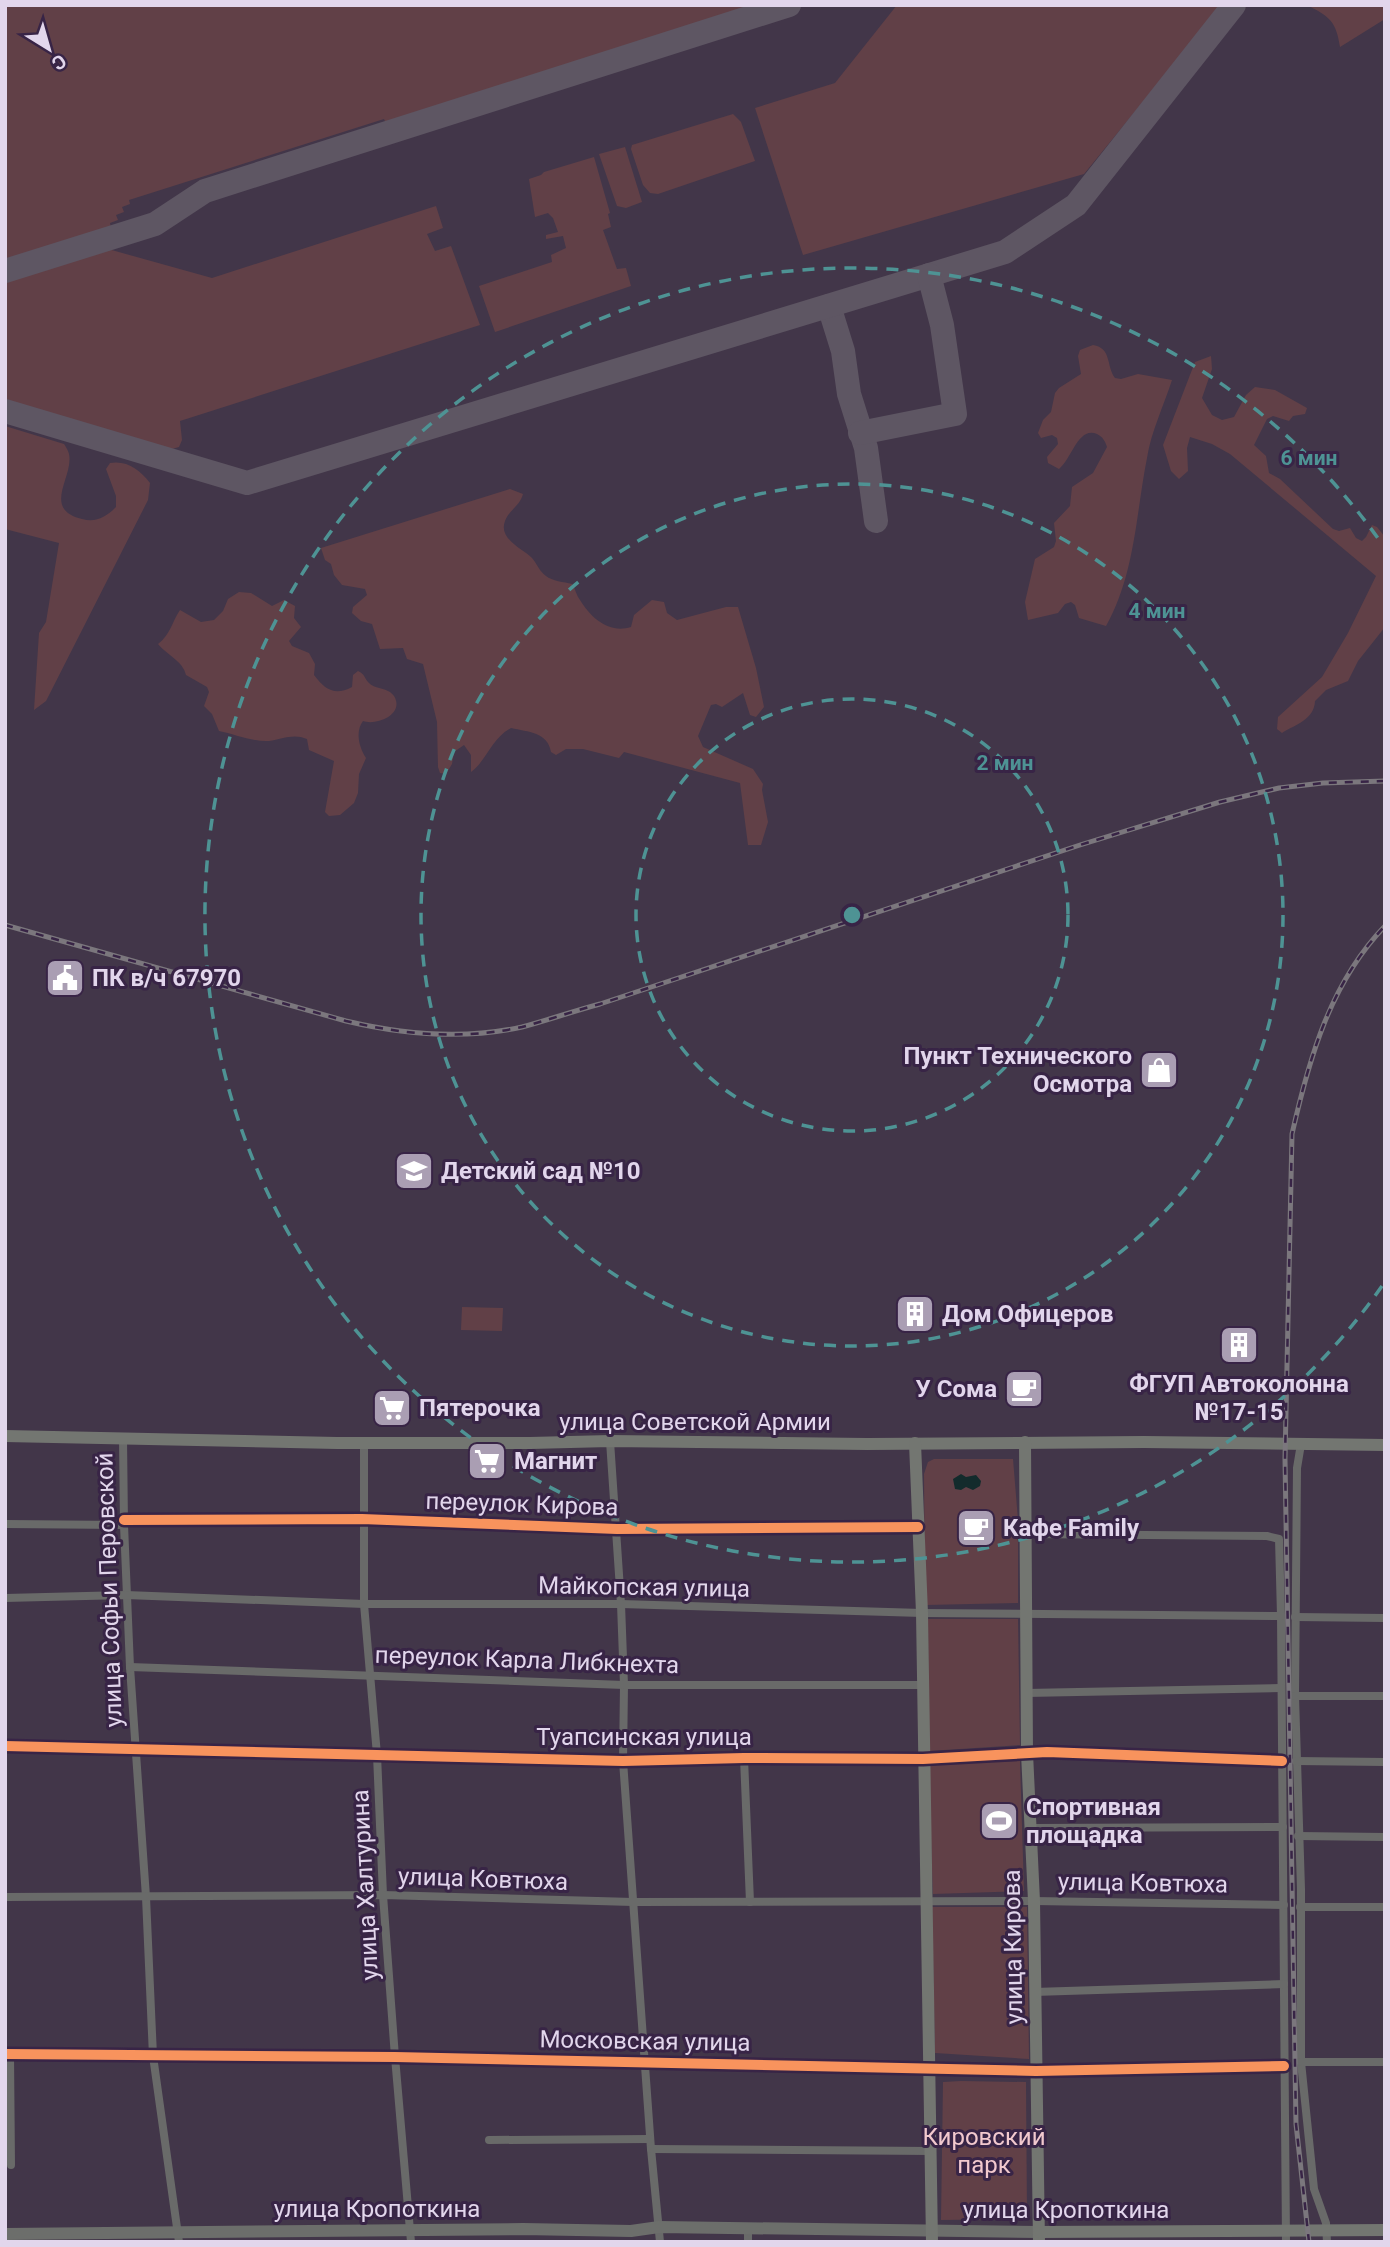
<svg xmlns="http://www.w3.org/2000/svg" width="1390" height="2247" font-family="Roboto,sans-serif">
	<rect width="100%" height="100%" fill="#423649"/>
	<g fill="#614047">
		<polygon points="5,5 769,5 387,126 384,119 129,200 130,204 122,207 124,212 116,215 118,220 110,223 111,228 5,259"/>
		<polygon points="897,5 1222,5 1084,174 803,255 755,108 835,83"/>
		<path d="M1307 5H1385V19L1340 47C1336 21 1330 17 1307 5Z"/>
		<polygon points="733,114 741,122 755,161 658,194 650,193 643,185 631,149 632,145"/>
		<polygon points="625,147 642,202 626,208 617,206 599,154"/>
		<polygon points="594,157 610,213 608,214 611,227 603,230 617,269 626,268 631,286 495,332 479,286 552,262 551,255 566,248 563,236 546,239 546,235 558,232 553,218 548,213 535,217 529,179 541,175 544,172"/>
		<polygon points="436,206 443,228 427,234 435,251 451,246 480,325 180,421 182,440 179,447 172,449 5,402 5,282 108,249 212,278"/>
		<path d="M1093 345C1112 348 1106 366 1115 378L1121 379 1138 374 1172 380C1164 405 1151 432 1147 458 1136 513 1135 575 1106 626L1079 618 1075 605 1071 602 1065 604 1058 613 1028 620 1025 602 1035 559 1054 547 1056 541 1054 523 1070 506 1072 487 1093 473 1107 447C1105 441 1103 437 1097 434 1078 426 1072 459 1059 469L1048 463 1047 457 1058 444 1057 438 1052 435 1041 438 1038 433 1043 420 1051 412 1055 393 1059 388 1081 374 1078 356 1080 350Z"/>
		<path d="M1211 356 1212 369 1202 398 1212 415 1222 420 1234 417 1246 395 1255 387 1275 390 1307 408 1305 414 1293 416 1289 421 1273 416 1267 419 1254 445 1266 456 1269 473 1280 479 1333 529 1339 531 1350 528 1356 538 1362 541 1366 537 1372 525 1377 527 1385 537V627L1358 661 1348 681 1326 690 1315 701C1314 720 1296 724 1282 733L1277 729 1278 717 1322 677 1348 633 1376 576 1230 454 1212 444 1190 437 1187 448 1188 471 1179 479 1171 471 1163 445 1195 362Z"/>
		<path d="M5 426 64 444C66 447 68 450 69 454 74 477 41 509 82 519 96 523 106 517 116 507V496L106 469 110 463C127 460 140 470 150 483L148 500 46 701 34 710 39 633 46 622 59 543 5 529Z"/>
		<path d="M510 489 523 494C520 506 509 510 505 521 498 539 523 549 532 558 537 564 540 572 546 576 552 581 564 582 572 584 576 590 576 595 580 600 591 618 609 634 631 627L634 615 652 600 664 602 667 613 677 620 726 607H738L756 668 764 707 756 717 750 715 743 693 722 707 716 704 711 705 698 736 703 747 753 769 763 784 762 790 768 822 761 845H748L740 783 624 752 619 758 583 749H566L556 755 551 752C548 732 528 732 511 728 491 739 488 759 471 772V755L464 745 454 752 452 764 446 774 440 773 438 767 437 722 423 664 407 659 403 648 380 649 372 624 361 621 352 613 353 607 367 595 365 589 342 585 334 575 331 564 325 560 321 548Z"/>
		<path d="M239 592 251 593 272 606 284 600 295 606 294 618 301 627 289 641 292 646 309 653 315 664 314 675C325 690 335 696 352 687L353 675 358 671C365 674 364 678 369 683 376 690 388 687 394 696 405 714 377 726 363 721 355 732 359 747 366 758L359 774 358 793 354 803 340 815 329 816 325 812 334 761 309 750 307 739C294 733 282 739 269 741 253 742 234 734 219 731L212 714 204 706 209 692 207 687 186 675C183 661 167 655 158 644 170 635 172 622 180 610L201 622 214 620 223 611 228 599Z"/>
		<polygon points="462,1307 503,1308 502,1331 461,1330"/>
		<polygon points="934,1459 1013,1459 1018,1520 1015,1520 1018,1542 1018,1603 925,1605 924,1474 928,1462"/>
		<polygon points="928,1619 1018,1619 1020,1745 929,1751"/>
		<polygon points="1020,1761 1024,1891 933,1894 928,1763"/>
		<polygon points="932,1907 1027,1907 1029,2059 935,2053"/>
		<polygon points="961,2081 1026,2082 1027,2219 941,2220 943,2082"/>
	</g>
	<polygon fill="#132b2c" points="961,1474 966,1477 976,1475 981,1481 980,1486 973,1490 966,1487 961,1490 955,1489 953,1479"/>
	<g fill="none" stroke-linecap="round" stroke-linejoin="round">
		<g stroke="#5e5663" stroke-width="24">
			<polyline points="5,271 155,224 205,191 789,5"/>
			<polyline points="829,306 843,351 849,394 866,448 876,521"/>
			<polyline points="5,411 247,483 1005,252 1076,205 1234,5"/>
			<polyline points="860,433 955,414 942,325 929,275"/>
		</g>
		<g stroke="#696a69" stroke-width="8">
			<polyline points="123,1438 124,1525 130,1667 146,1897 153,2056 179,2242"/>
			<polyline points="610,1441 621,1604 624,1685 623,1761 651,2149 660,2242"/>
			<polyline points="364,1442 364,1604 377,1755 383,1895 395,2057 411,2242"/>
			<polyline points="1301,1444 1297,1468 1295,1696 1301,1889 1301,2062 1314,2189 1326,2223 1327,2242"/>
			<polyline points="124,1520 362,1519 617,1529 918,1527"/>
			<polyline points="5,1524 124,1525"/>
			<polyline points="1027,1534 1267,1536 1279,1539 1281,1616 1286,2242"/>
			<polyline points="5,1598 126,1595 364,1604 621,1604 922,1613 1281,1616"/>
			<polyline points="1295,1617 1385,1618"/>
			<polyline points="130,1667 624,1685 923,1685"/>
			<polyline points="1026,1693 1281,1688"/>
			<polyline points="1295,1696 1385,1696"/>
			<polyline points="5,1746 623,1761 744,1758 923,1759 1047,1752 1282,1761"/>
			<polyline points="744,1758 750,1902"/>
			<polyline points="1296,1761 1385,1762"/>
			<polyline points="1030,1828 1283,1827"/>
			<polyline points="1298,1836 1385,1837"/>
			<polyline points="5,1897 383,1895 633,1902 1034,1901 1284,1905"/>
			<polyline points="1300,1907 1385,1907"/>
			<polyline points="1034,1992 1284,1984"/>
			<polyline points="5,2054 395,2057 1036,2071 1284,2066"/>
			<polyline points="10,2054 11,2165"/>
			<polyline points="1301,2062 1385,2062"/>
			<polyline points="489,2140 650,2139"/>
			<polyline points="651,2149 931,2151"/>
			<polyline points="748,2229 748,2242"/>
		</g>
		<polyline stroke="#6c6e6b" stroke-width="12" points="5,2234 523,2229 631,2231 659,2227 1039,2232"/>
		<g stroke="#737671" stroke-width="12">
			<polyline points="5,1436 337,1443 530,1443 610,1441 867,1444 1144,1442 1385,1445"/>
			<polyline points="1025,1442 1027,1753 1034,1901 1039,2242"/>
			<polyline points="915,1443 922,1613 932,2242"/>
			<polyline points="1039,2232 1385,2230"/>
		</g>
		<g stroke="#7b777d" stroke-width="5">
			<g id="rail">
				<path d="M5 925 346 1021C405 1035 463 1040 522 1027 548 1020 574 1011 600 1004L1080 845 1220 802 1279 788 1323 783 1385 781"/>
				<path d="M1309 2242 1296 2124 1285 1459 1292 1134C1309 1059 1330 983 1385 926"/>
			</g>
		</g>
		<use href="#rail" stroke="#382446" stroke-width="2.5" stroke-dasharray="8" stroke-linecap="butt"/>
		<g stroke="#382446" stroke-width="15">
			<g id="cycleway">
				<polyline points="124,1520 362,1519 617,1529 918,1527"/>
				<polyline points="5,1746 623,1761 744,1758 923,1759 1047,1752 1282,1761"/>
				<polyline points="5,2054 395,2057 1036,2071 1284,2066"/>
			</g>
		</g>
		<use href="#cycleway" stroke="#f8935d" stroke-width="10"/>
	</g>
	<g fill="none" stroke="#4e9394" stroke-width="3.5" stroke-dasharray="12 9">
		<circle cx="852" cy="915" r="216"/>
		<circle cx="852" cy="915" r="431"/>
		<path d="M1382 1286A647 647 0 1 1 1382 544"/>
	</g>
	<defs>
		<g id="civic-square" transform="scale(2.0125)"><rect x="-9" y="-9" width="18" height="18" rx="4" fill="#aa9eb3" stroke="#382446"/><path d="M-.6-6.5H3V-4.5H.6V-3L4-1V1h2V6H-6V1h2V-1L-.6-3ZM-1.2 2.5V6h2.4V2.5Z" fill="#fff"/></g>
		<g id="shop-square" transform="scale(2.0125)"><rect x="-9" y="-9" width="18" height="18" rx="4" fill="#aa9eb3" stroke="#382446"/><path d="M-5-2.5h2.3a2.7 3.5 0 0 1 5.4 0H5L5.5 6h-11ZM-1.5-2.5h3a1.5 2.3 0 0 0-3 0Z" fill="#fff"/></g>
		<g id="school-square" transform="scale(2.0125)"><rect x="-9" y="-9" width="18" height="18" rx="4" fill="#aa9eb3" stroke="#382446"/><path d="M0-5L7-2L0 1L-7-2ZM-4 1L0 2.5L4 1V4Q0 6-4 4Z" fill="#fff"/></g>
		<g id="building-square" transform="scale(2.0125)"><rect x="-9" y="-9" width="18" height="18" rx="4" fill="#aa9eb3" stroke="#382446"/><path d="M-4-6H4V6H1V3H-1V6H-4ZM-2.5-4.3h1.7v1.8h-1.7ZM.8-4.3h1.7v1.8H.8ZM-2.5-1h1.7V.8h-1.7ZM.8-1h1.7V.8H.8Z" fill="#fff"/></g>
		<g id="cafe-square" transform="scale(2.0125)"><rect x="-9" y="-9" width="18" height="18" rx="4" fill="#aa9eb3" stroke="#382446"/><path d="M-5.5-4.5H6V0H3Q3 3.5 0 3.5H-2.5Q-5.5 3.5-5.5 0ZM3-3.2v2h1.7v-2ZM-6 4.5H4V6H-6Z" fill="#fff"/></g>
		<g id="supermarket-square" transform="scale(2.0125)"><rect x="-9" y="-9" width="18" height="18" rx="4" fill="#aa9eb3" stroke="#382446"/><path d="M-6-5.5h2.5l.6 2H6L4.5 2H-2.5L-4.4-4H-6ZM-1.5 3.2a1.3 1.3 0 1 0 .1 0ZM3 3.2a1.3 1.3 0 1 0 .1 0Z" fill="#fff"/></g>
		<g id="stadium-square" transform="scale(2.0125)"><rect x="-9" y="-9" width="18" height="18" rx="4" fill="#aa9eb3" stroke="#382446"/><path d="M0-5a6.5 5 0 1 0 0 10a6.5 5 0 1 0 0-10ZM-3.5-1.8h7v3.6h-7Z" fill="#fff"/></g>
	</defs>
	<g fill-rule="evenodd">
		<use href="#civic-square" x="65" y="978"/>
		<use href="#shop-square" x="1159" y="1070"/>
		<use href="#school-square" x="414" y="1171"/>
		<use href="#building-square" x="915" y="1314"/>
		<use href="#building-square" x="1239" y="1345"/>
		<use href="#cafe-square" x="1024" y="1389"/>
		<use href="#supermarket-square" x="392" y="1408"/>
		<use href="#supermarket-square" x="487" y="1461"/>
		<use href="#cafe-square" x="976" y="1528"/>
		<use href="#stadium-square" x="999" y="1821"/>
	</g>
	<g text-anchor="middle" stroke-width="6" stroke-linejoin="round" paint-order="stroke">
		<g font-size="24" font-weight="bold" fill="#e2d6ec" stroke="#382446" text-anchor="start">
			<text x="92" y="986">ПК в/ч 67970</text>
			<text x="1132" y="1064" text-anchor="end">Пункт Технического<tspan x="1132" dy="28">Осмотра</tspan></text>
			<text x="441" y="1179">Детский сад №10</text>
			<text x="942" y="1322">Дом Офицеров</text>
			<text x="1239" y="1392" text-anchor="middle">ФГУП Автоколонна<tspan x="1239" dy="28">№17-15</tspan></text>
			<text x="997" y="1397" text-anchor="end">У Сома</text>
			<text x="419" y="1416">Пятерочка</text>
			<text x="514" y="1469">Магнит</text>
			<text x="1003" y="1536">Кафе Family</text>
			<text x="1026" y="1815">Спортивная<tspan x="1026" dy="28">площадка</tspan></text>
		</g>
		<g font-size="24" fill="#e2d6ec" stroke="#382446">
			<text x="695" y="1430">улица Советской Армии</text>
			<text transform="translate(522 1504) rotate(2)" y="8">переулок Кирова</text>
			<text transform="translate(644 1587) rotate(1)" y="8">Майкопская улица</text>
			<text transform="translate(109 1590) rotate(-92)" y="8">улица Софьи Перовской</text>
			<text transform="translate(527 1660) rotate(2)" y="8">переулок Карла Либкнехта</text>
			<text x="644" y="1745">Туапсинская улица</text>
			<text transform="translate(483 1879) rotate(2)" y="8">улица Ковтюха</text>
			<text transform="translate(1143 1883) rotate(1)" y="8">улица Ковтюха</text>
			<text transform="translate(365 1885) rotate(-93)" y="8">улица Халтурина</text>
			<text transform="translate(1013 1947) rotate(-91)" y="8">улица Кирова</text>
			<text transform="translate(645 2041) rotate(1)" y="8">Московская улица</text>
			<text x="377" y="2217">улица Кропоткина</text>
			<text x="1066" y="2218">улица Кропоткина</text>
		</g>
		<g font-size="24" fill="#f2c9ce" stroke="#382446">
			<text x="984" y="2145">Кировский<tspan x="984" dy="28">парк</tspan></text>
		</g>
	</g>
	<circle cx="852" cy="915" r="10" fill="#4e9394" stroke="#382446" stroke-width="3.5"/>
	<g font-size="21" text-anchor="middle" font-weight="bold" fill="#4e9394" stroke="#382446" stroke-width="6" stroke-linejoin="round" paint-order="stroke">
		<text x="1309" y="465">6 мин</text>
		<text x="1157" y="618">4 мин</text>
		<text x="1005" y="770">2 мин</text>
	</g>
	<rect width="1390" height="2247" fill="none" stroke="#e2d6ec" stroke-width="14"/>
	<g transform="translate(49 49) rotate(143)" stroke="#382446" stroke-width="5" paint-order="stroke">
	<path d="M0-5L12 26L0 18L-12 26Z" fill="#e2d6ec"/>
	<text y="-10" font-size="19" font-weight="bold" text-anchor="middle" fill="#e2d6ec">С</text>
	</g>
</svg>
